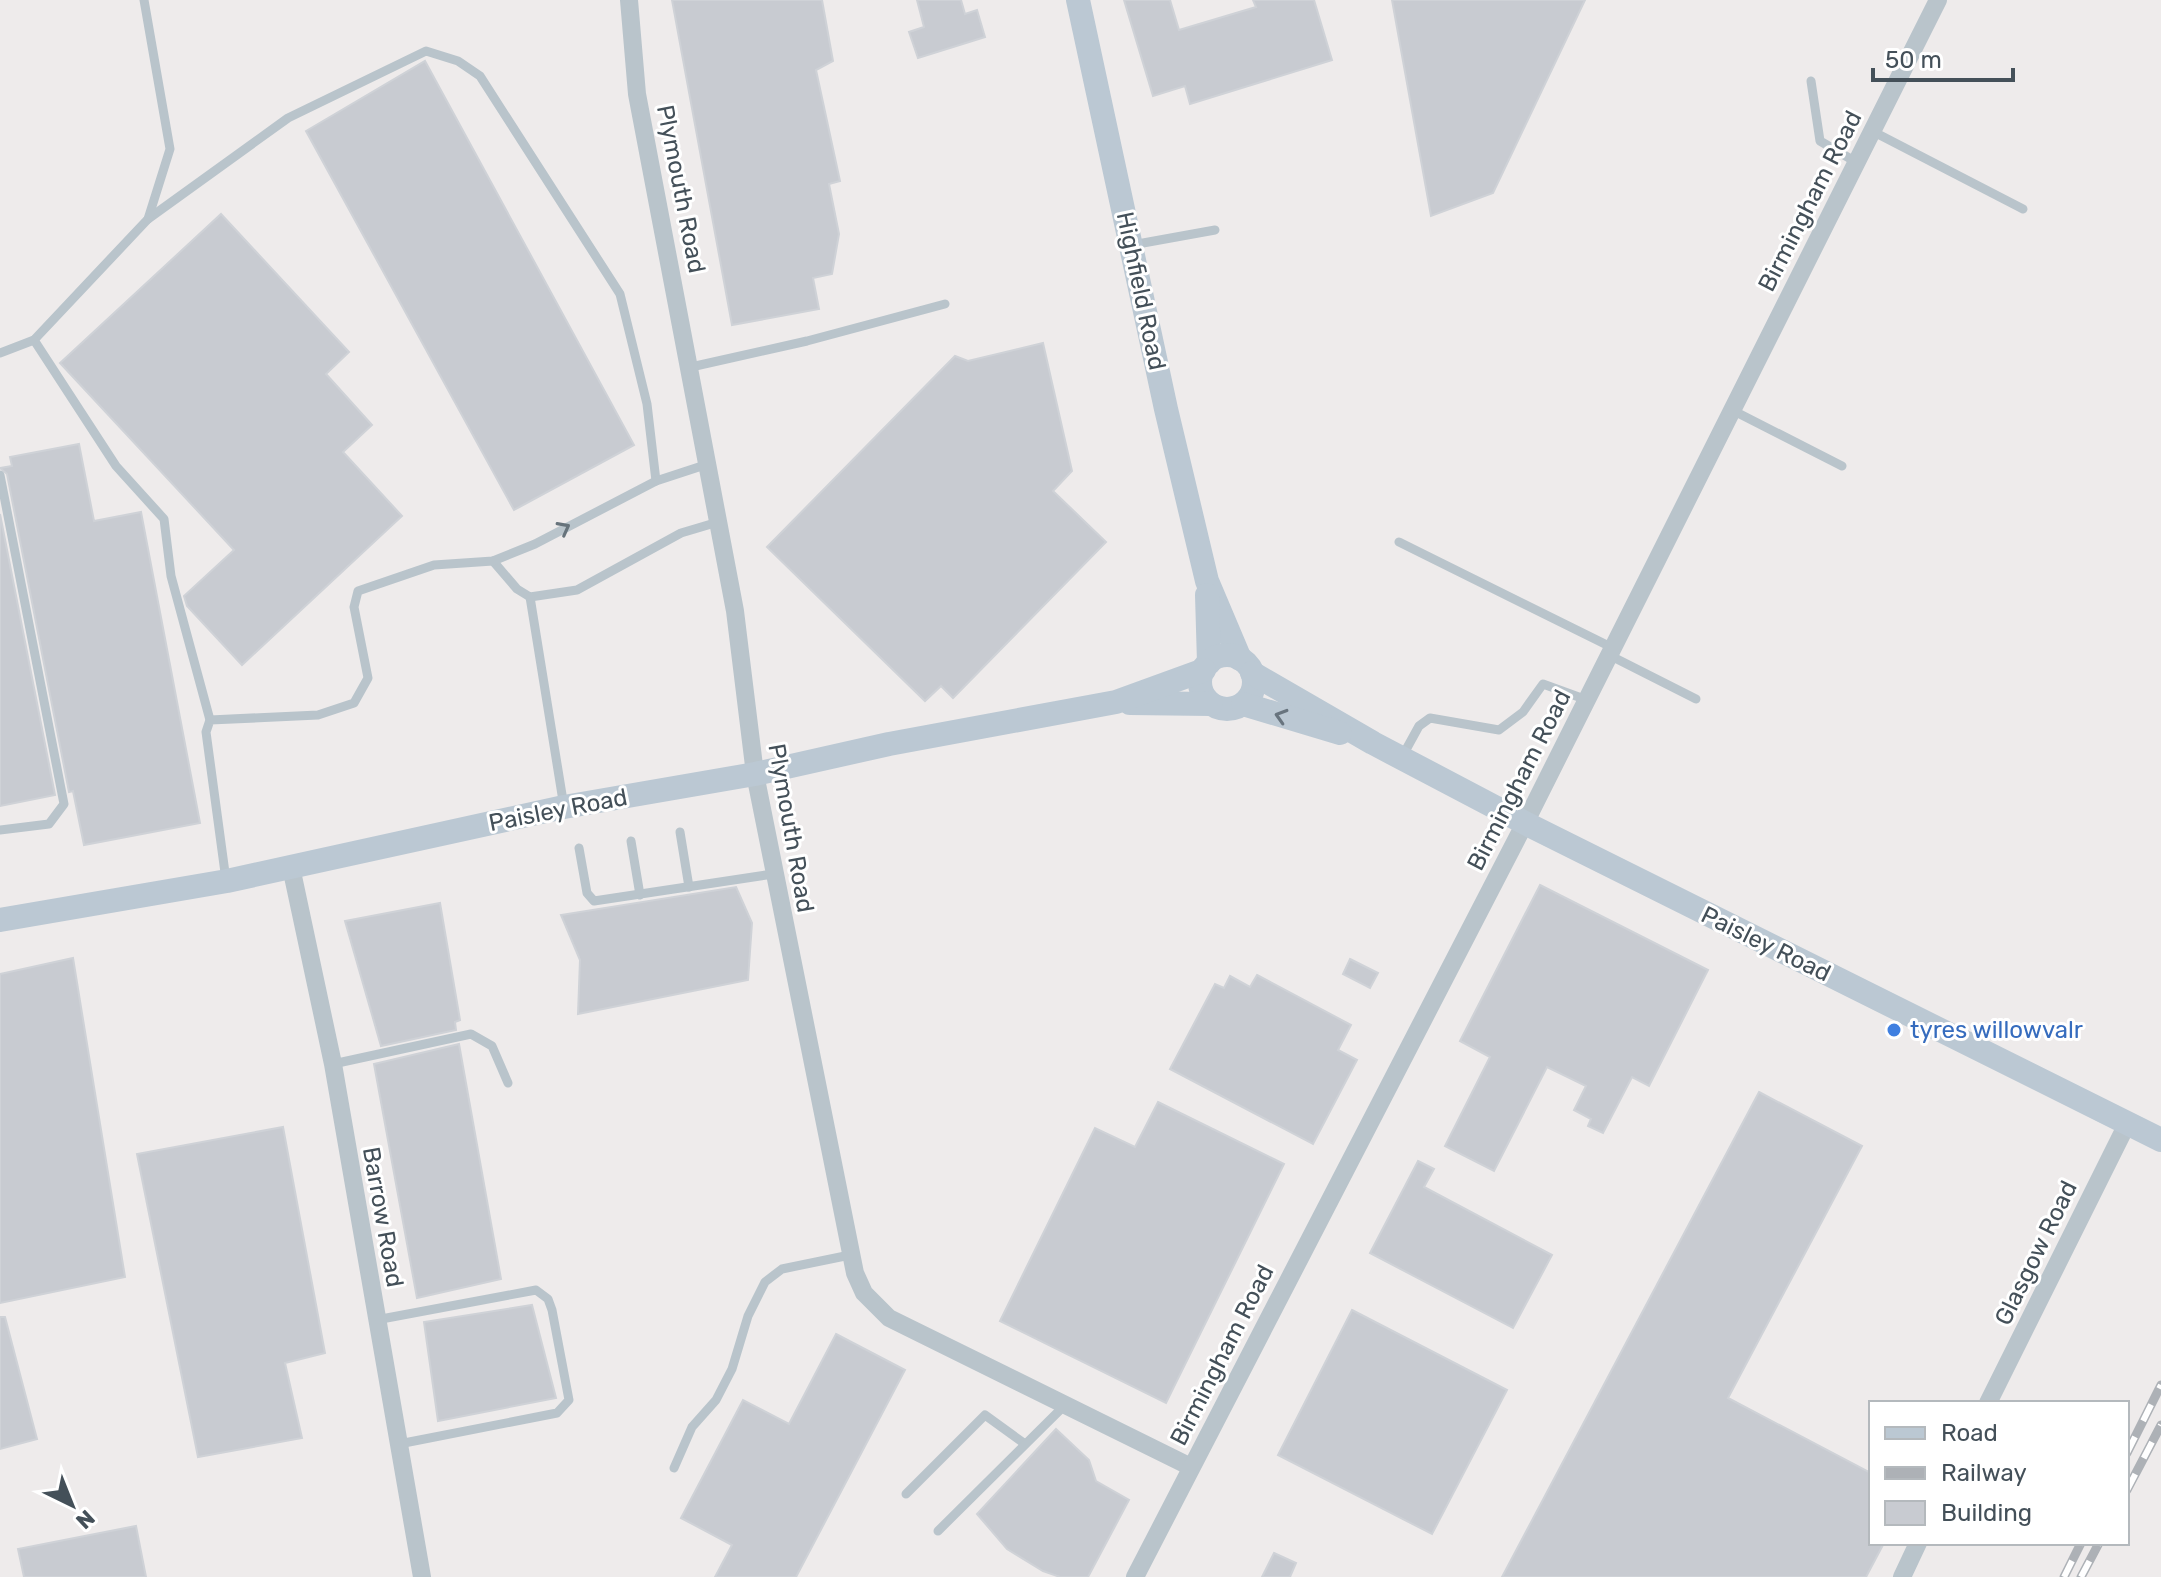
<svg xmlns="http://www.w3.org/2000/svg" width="2161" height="1577" font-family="Rubik,sans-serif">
	<rect width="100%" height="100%" fill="#eeebeb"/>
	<g fill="#c8cbd1" stroke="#cfd2d7" stroke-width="2">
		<polygon points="672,0 822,0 833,61 816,70 840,181 829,184 839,234 832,274 813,278 819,309 732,325"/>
		<polygon points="917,0 961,0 965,14 977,10 985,37 918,58 909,32 924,27"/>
		<polygon points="1124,0 1170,0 1179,30 1256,7 1253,0 1314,0 1332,60 1190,104 1185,86 1153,96"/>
		<polygon points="1392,0 1585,0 1493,193 1431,216"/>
		<polygon points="425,61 634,445 514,510 306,131"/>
		<polygon points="221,214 349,352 326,374 372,425 343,452 402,516 242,665 187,606 184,596 234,550 60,363"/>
		<polygon points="1043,343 1072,471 1053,491 1106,542 953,698 941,686 925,701 767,547 955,356 968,361"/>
		<polygon points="79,444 94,521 141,512 200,823 84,845 73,791 69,792 7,474 0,468 12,466 10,457"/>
		<polygon points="0,514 55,795 0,806"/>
		<polygon points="1540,885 1708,970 1649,1086 1632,1077 1603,1133 1588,1126 1591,1119 1574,1110 1586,1086 1547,1067 1494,1171 1445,1146 1490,1057 1460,1041"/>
		<polygon points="736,887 752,923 748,980 578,1014 580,960 561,915"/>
		<polygon points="440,903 460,1020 455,1022 456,1030 381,1046 345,921"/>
		<polygon points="73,958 125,1277 0,1303 0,974"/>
		<polygon points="1350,959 1378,973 1370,988 1343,974"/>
		<polygon points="1257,975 1351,1025 1338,1050 1357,1060 1313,1144 1170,1069 1215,984 1224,988 1230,976 1250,987"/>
		<polygon points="459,1044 501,1279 417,1298 374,1064"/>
		<polygon points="1759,1092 1862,1146 1728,1398 1871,1473 1871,1543 1884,1543 1866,1577 1502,1577"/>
		<polygon points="1158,1102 1284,1164 1166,1403 1000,1321 1095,1128 1135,1147"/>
		<polygon points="283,1127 325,1353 285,1363 302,1438 198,1457 137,1154"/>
		<polygon points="1418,1161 1434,1169 1424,1187 1552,1255 1513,1328 1370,1253"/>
		<polygon points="532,1305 556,1398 438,1421 424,1322"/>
		<polygon points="1352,1310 1507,1390 1432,1534 1278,1455"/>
		<polygon points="0,1317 5,1317 37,1439 0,1449"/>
		<polygon points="836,1334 905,1370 796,1577 715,1577 732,1545 681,1518 743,1400 789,1424"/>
		<polygon points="1056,1429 1089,1460 1096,1481 1129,1500 1088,1577 1060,1577 1043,1571 1007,1549 977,1514"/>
		<polygon points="136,1526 146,1577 24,1577 18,1549"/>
		<polygon points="1274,1553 1296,1563 1290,1577 1262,1577"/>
	</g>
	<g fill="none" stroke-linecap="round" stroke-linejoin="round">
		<g stroke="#b9c4cb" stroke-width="9">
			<polyline points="1811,81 1820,141 1856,162"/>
			<polyline points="1872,131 2023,209"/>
			<polyline points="148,219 288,118 426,51 458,61 480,76 620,294 647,404 656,481"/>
			<polyline points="1132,245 1215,230"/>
			<polyline points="34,340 148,219 170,149 144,0"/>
			<polyline points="0,353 34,340 116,466 164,519 171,576 210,720"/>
			<polyline points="691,367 807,341 945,304"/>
			<polyline points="1732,410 1842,466"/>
			<polyline points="0,475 64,804 49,824 0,830"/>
			<polyline points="1399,542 1613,648"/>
			<polyline points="493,561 517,589 530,597 577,590 681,533 718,522"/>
			<polyline points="530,597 564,807"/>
			<polyline points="1609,655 1696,699"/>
			<polyline points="1402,757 1419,726 1430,718 1499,730 1523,712 1543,684 1587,700"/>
			<polyline points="680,832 689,887"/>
			<polyline points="631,841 640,895"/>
			<polyline points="579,848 587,893 594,901 773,874"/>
			<polyline points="226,880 206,732 210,720 318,715 354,703 368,678 354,607 358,591 434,565 493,561 535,544 656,481 708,464"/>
			<polyline points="333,1064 471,1034 492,1046 508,1083"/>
			<polyline points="376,1320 536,1290 548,1299 552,1310 569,1400 557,1413 399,1444"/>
			<polyline points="674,1468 692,1427 716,1400 732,1369 748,1316 765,1282 782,1269 850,1255"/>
			<polyline points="906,1494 985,1415 1025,1444"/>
			<polyline points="938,1531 1065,1405"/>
		</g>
		<g stroke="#b9c4cb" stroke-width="18">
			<polyline points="629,0 637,94 735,611 755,774 855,1273 864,1293 889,1318 1191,1467"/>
			<polyline points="291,867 333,1064 422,1577"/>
			<polyline points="1988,1403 2127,1124"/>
			<polyline points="1135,1577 1525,823 1938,0"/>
			<polyline points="1902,1577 1918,1543"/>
		</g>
		<g stroke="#bbc8d3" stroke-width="24">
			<polyline points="1078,0 1166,409 1207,581 1240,659"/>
			<polyline points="1207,595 1209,663"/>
			<circle cx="1227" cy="682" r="27"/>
			<polyline points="1252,673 1373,743 1525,823 2161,1140"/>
			<polyline points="1130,703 1211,704"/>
			<polyline points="1243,704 1340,733"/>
			<polyline points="0,920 227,881 564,807 755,774 889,744 1116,702 1204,670"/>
		</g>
		<g stroke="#adb1b6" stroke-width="9">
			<g id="rail">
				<polyline points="2127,1453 2161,1385"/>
				<polyline points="2127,1490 2161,1425"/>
				<polyline points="2064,1577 2081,1543"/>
				<polyline points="2081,1577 2099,1543"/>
			</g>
		</g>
		<use href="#rail" stroke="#fff" stroke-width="6" stroke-dasharray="18" stroke-linecap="butt"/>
	</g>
	<defs><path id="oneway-chevron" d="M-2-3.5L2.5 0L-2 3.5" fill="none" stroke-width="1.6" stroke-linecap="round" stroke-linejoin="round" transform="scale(2)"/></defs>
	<use stroke="#67737b" href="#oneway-chevron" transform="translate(564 528) rotate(-28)"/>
	<use stroke="#68747e" href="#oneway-chevron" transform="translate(1281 716) rotate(-163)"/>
	<circle fill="#3f7fe0" stroke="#fff" stroke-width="3" cx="1894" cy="1030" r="8"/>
	<g text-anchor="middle" stroke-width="6" stroke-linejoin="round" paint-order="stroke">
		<g font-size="24" fill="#445059" stroke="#fff">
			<text transform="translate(681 189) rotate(79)" y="8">Plymouth Road</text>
			<text transform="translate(1810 201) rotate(-63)" y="8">Birmingham Road</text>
			<text transform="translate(1141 291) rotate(78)" y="8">Highfield Road</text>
			<text transform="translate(1519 780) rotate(-63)" y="8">Birmingham Road</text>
			<text transform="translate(558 810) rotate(-11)" y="8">Paisley Road</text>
			<text transform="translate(791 828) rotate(80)" y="8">Plymouth Road</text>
			<text transform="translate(1766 944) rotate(26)" y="8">Paisley Road</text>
			<text transform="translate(383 1217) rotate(80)" y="8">Barrow Road</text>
			<text transform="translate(2036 1253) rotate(-64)" y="8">Glasgow Road</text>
			<text transform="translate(1222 1355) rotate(-63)" y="8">Birmingham Road</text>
		</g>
		<g font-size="24" fill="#366cbe" stroke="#fff" text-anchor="start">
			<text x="1910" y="1038">tyres willowvalr</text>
		</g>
	</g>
	<rect x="1869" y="1401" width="260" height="144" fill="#ffffff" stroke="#b4b9bd" stroke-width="2"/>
	<rect x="1885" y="1427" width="40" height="12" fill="#bbc8d3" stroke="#b4b9bd" stroke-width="2"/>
	<text x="1941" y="1441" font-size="24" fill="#445059">Road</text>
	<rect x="1885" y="1467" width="40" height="12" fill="#adb1b6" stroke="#b4b9bd" stroke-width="2"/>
	<text x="1941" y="1481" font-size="24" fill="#445059">Railway</text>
	<rect x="1885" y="1501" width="40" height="24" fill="#c8cbd1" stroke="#b4b9bd" stroke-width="2"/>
	<text x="1941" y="1521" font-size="24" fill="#445059">Building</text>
	<g transform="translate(72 1505) rotate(137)" stroke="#ffffff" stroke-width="6" paint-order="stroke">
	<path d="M0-6L14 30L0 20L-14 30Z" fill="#445059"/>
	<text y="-12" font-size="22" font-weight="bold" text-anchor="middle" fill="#445059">N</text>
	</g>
	<path d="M1873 68v12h140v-12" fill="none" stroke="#445059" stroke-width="4"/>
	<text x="1885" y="68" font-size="24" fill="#445059" stroke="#ffffff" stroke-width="6" paint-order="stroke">50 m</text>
</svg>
